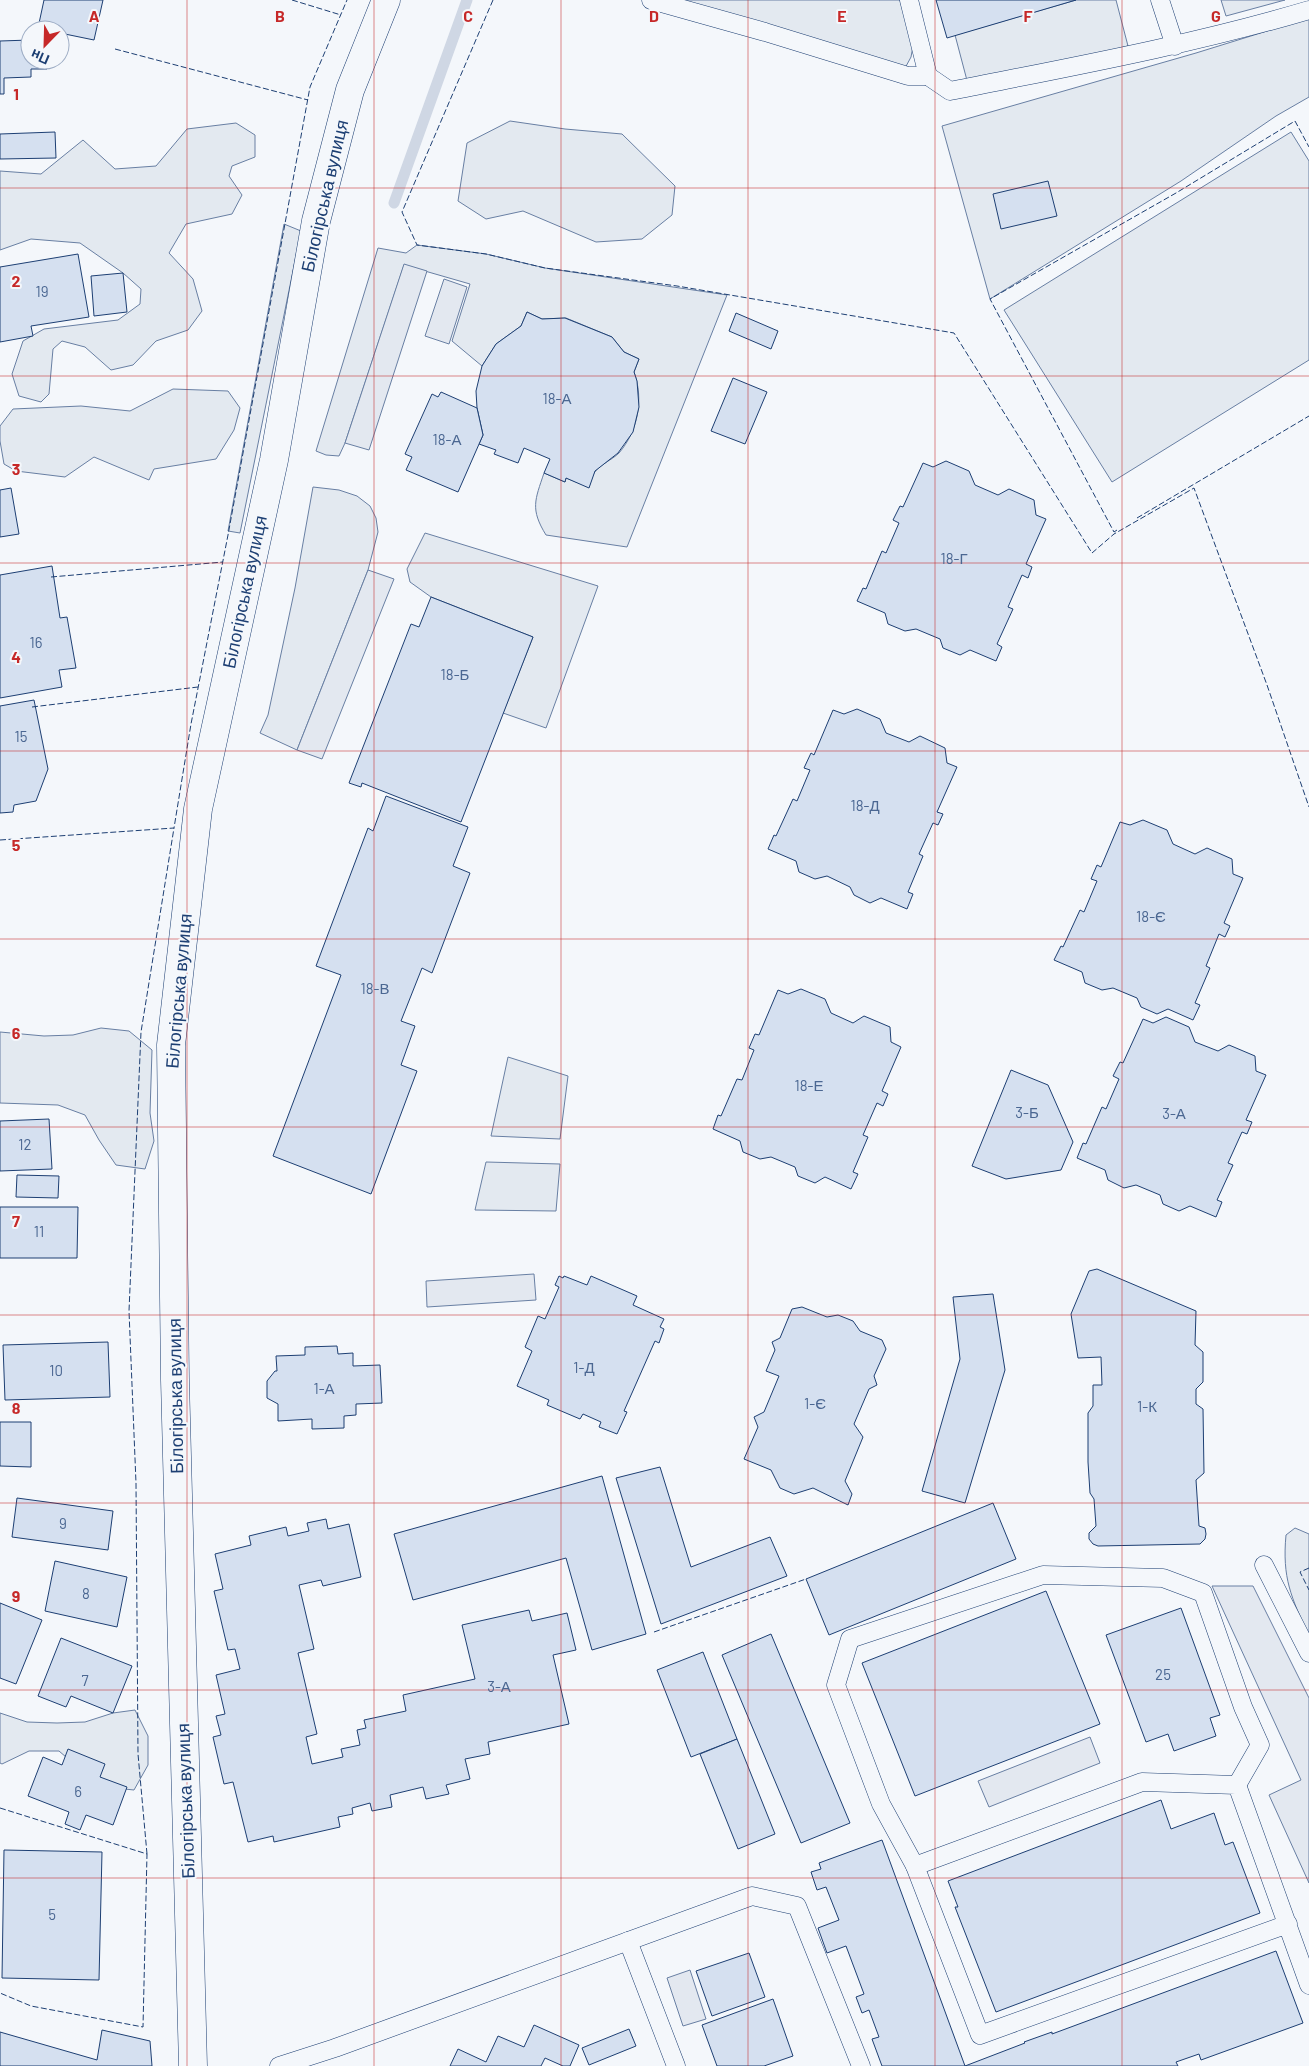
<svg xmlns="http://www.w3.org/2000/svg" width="1309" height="2066" font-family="Barlow,sans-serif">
	<rect width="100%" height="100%" fill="#f4f7fb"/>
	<g fill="#e3e9f0" stroke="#687fa3">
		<polygon points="679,0 900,0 913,46 911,57 904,70"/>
		<polygon points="1076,0 1116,0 1128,46 969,88 955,35"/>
		<polygon points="1221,0 1285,0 1226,16"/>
		<polygon points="1309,18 1309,97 1276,116 1181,181 990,299 942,126 1196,53"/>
		<polygon points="510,121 565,129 622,134 675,186 672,215 642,239 596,242 523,211 486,219 458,201 467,143"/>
		<polygon points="236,123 255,135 255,157 232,166 229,176 242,195 232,214 186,224 169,253 193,279 202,311 188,330 156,341 133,365 111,370 85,347 62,341 53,349 49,394 41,402 19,396 12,374 23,341 44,329 118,320 140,304 141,289 123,273 80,243 31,239 0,250 0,171 41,174 83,140 115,169 156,166 187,129"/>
		<polygon points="1291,132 1309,161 1309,360 1112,482 1004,310"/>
		<polygon points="284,224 301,231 240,533 228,531"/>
		<path d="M417 245 486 254 545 268 727 295 627 547 546 535C530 509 535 500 544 473L565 482 566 478 589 487C590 483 592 477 594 473 599 465 612 460 619 453 638 431 644 399 634 372L639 359 624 352 612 337 566 318 542 319 527 312 521 326 496 344 482 366 452 341 470 284 404 265 345 443 339 456 326 455 316 451 378 248 406 253Z"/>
		<polygon points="173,389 228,391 240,408 234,430 216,459 154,469 149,480 94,457 65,477 16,471 4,464 0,441 0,426 13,409 81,406 130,411"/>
		<polygon points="313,487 339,490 357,496 370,506 376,518 378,532 368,570 297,750 260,733 268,715 295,588"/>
		<polygon points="425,533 598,586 546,728 503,713 533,637 431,597 410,582 407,569"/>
		<polygon points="101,1028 129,1031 152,1050 150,1113 154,1141 145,1169 116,1165 99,1140 85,1115 58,1105 0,1103 0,1032 44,1036 73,1035"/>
		<polygon points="508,1057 568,1076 560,1139 491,1136"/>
		<polygon points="486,1162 560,1164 556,1211 475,1210"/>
		<path d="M1295 1528 1309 1534V1636C1291 1597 1282 1578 1286 1535Z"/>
		<polygon points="135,1710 148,1736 148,1765 134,1790 106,1787 81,1770 59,1751 29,1751 2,1764 0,1763 0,1713 27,1722 57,1723 85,1722 113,1713"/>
	</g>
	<g fill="#e3e8f0" stroke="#687fa3">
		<polygon points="404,264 427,271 369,450 345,443"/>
		<polygon points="444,279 467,287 449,344 425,336"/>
		<polygon points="368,570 394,579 322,759 297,750"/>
		<polygon points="534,1274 536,1300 427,1307 426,1281"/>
		<polygon points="1212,1586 1253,1586 1309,1698 1309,1883 1269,1795 1301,1780"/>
		<polygon points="1090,1737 1100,1763 989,1807 978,1781"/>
		<polygon points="690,1970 706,2019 683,2026 667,1978"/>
	</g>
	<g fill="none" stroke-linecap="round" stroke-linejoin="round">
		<polyline stroke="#cfd7e4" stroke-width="11" points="394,203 467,0"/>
	</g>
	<g fill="#d5e0f0" stroke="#1d3f73">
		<polygon points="44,0 103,0 94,40 60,33 60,30 38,28"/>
		<polygon points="936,0 1076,0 947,38"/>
		<polygon points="30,40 30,60 47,60 47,69 31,69 31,77 4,78 4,94 0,94 0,41"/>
		<polygon points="55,132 56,158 0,159 0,134"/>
		<polygon points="1048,181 1057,216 1001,229 993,194"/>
		<polygon points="78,254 89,317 31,326 33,336 0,342 0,267"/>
		<polygon points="123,273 127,312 94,316 91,276"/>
		<polygon points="527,312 542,319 565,318 612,337 624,352 639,359 634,372 637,381 639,407 633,432 618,453 595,471 589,488 566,478 565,482 544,473 550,459 524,448 518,463 494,454 496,450 479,444 483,435 477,408 476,391 482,366 496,344 521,326"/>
		<polygon points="736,313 778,331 771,349 729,331"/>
		<polygon points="733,378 767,392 745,444 711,431"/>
		<polygon points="441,392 477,408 483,435 458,492 406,470 412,457 405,454 432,394 438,397"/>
		<polygon points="946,461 969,471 975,485 998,495 1009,489 1034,500 1036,515 1046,519 1026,564 1032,567 1028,578 1022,575 1008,607 1013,609 997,644 1002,647 996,661 970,650 960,655 943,648 940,639 916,629 905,631 888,624 885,613 857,601 863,588 866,589 882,551 886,553 899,523 893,520 900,506 903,507 923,463 933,467"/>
		<polygon points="11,488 19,534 0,537 0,490"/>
		<polygon points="52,566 60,618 67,617 76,668 59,670 62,687 0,698 0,575"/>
		<polygon points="431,597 533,637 461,822 362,783 361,787 349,783 411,624 419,627"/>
		<polygon points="34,700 48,769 36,801 14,805 13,812 0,813 0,706"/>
		<polygon points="857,709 880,719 886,733 909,742 920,736 945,748 947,763 957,767 937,812 943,814 938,825 933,823 919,854 923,856 908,892 913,894 907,909 881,898 870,903 854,895 850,887 827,876 815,879 799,872 796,861 768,849 774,835 776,836 793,799 797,801 810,770 804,768 811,753 814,755 833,710 844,714"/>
		<polygon points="386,796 468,827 453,866 470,873 432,973 422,968 401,1021 415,1026 401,1065 417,1071 371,1194 273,1156 341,975 316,966 368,828 373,831"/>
		<polygon points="1143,820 1167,830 1173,844 1195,854 1207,848 1232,859 1233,874 1243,878 1224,923 1230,926 1225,937 1219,934 1206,966 1210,968 1195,1003 1200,1005 1193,1020 1168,1009 1157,1014 1141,1007 1137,998 1113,988 1102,990 1085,983 1082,972 1054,960 1061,946 1063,947 1080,910 1084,912 1097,881 1091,879 1097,865 1101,867 1120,822 1130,825"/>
		<polygon points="801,989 825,999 831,1013 853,1023 864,1016 890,1027 891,1042 901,1047 882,1091 888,1094 883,1106 877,1103 863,1135 868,1137 853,1172 858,1174 851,1189 825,1177 815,1183 798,1176 795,1167 771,1157 760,1159 743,1152 740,1141 713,1129 718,1115 721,1116 737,1079 742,1080 754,1050 749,1048 755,1034 759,1035 778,990 788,994"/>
		<polygon points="1166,1017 1189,1027 1195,1042 1218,1051 1229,1045 1255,1056 1256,1071 1266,1075 1246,1120 1252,1122 1247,1134 1242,1132 1228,1163 1233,1165 1217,1200 1222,1202 1216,1217 1190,1206 1179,1211 1163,1204 1160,1195 1136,1185 1124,1188 1108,1180 1105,1170 1077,1158 1083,1143 1086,1144 1102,1107 1106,1109 1119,1079 1113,1076 1120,1062 1123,1063 1143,1019 1153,1023"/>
		<polygon points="1011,1070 1048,1085 1073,1142 1061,1170 1006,1179 972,1166"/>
		<polygon points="49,1119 52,1169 0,1171 0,1121"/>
		<polygon points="17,1175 59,1176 58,1198 16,1197"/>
		<polygon points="0,1207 78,1207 77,1258 0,1258"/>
		<polygon points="1097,1269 1196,1311 1195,1345 1203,1352 1203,1382 1196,1389 1196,1404 1203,1409 1204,1473 1196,1480 1199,1526 1205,1528 1206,1534 1205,1539 1200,1544 1098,1546 1093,1544 1089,1539 1089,1533 1096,1526 1094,1499 1090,1493 1088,1462 1088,1413 1093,1406 1093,1385 1102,1385 1101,1357 1078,1358 1071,1314 1089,1271"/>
		<polygon points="559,1276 563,1278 564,1276 587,1285 591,1276 637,1296 633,1305 664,1319 660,1327 664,1329 659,1343 655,1341 624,1411 627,1412 617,1434 599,1427 601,1422 583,1414 580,1419 547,1405 549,1400 517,1386 532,1351 525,1347 538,1316 545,1319 559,1287 555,1285"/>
		<polygon points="993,1294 1005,1370 965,1503 922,1491 960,1359 953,1297"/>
		<polygon points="802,1307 827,1317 838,1315 853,1321 860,1331 882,1340 886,1349 874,1376 877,1385 869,1389 854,1424 863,1437 845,1481 852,1494 848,1505 813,1488 794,1494 780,1488 771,1470 744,1459 758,1427 754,1417 764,1412 779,1376 766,1371 775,1350 772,1342 780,1338 792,1309"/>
		<polygon points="108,1342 110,1397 5,1400 3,1345"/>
		<polygon points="337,1346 338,1354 353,1353 353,1366 380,1365 382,1403 356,1404 356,1415 344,1416 344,1428 312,1429 312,1419 278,1421 278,1404 267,1398 267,1381 275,1371 277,1371 276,1356 305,1355 305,1347"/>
		<polygon points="0,1422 31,1422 31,1467 0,1466"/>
		<polygon points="660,1467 691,1567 770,1537 787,1576 661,1624 616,1478"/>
		<polygon points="602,1476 646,1634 592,1650 566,1558 413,1600 394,1534"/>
		<polygon points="17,1498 113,1511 108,1550 12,1537"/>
		<polygon points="993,1503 1016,1559 829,1635 806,1579"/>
		<polygon points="326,1519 328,1529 349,1524 361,1577 323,1586 321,1580 299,1585 314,1649 298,1653 317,1734 306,1737 312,1764 343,1757 341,1749 360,1745 357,1730 366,1728 364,1720 406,1711 403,1695 475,1679 462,1625 529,1610 532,1621 567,1613 576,1650 553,1655 569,1724 488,1742 490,1754 465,1759 470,1779 446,1785 449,1794 426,1799 423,1787 390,1795 392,1807 372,1811 370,1803 352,1808 353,1814 338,1817 340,1827 274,1842 273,1836 248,1842 233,1782 224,1784 213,1737 221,1735 216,1716 225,1714 216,1675 240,1669 235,1649 228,1650 214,1591 223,1589 215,1554 251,1545 249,1536 286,1527 288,1536 309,1531 307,1523"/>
		<polygon points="55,1561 127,1577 117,1627 45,1611"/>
		<polygon points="1046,1591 1100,1724 915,1796 862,1663"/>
		<polygon points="0,1603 42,1620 16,1684 0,1678"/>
		<polygon points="1181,1608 1220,1715 1210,1718 1216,1736 1174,1751 1168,1734 1146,1742 1106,1635"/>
		<polygon points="771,1634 850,1823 801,1843 722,1655"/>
		<polygon points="61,1638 132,1666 113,1713 71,1696 66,1707 38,1696"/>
		<polygon points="703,1652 737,1739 691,1757 657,1670"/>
		<polygon points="737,1739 775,1834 738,1849 700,1754"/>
		<polygon points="68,1749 105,1764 100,1777 127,1787 113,1825 86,1815 80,1830 65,1824 69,1812 28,1796 43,1757 62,1765"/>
		<polygon points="1161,1800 1171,1829 1214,1813 1225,1845 1233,1842 1260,1913 996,2012 955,1907 958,1907 948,1881"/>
		<polygon points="882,1840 965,2066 1025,2043 1024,2042 1052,2032 1052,2034 1276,1951 1303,2023 1201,2060 1199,2054 1176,2062 1178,2066 882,2066 872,2039 879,2037 869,2010 862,2013 856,1997 864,1994 846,1946 827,1953 818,1928 839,1920 826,1887 817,1890 811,1872 821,1869 819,1863"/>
		<polygon points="4,1850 102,1852 99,1980 2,1978"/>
		<polygon points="749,1953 765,1997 712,2016 696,1971"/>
		<polygon points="773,1999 793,2056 764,2066 717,2066 702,2025"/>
		<polygon points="534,2025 579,2045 570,2066 563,2066 545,2058 541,2066 450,2066 458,2049 486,2062 498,2036 524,2047"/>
		<polygon points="629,2029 636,2046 589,2065 582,2048"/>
		<polygon points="102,2030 150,2041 152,2066 0,2066 0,2032 97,2060"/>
	</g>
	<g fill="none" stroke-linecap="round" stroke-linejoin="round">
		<g stroke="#1d3f73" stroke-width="19">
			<g id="lane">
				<polyline points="651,0 765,32 908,76 928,76"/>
				<path d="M909 0 928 76 950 91C1070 67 1191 45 1309 10"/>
				<polyline points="1160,0 1175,46"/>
				<polyline points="1264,1565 1309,1653"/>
				<polyline points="915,1866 881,1804 836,1685 850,1639 1043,1575 1163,1578 1203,1593 1243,1707 1260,1745 1237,1785"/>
				<polyline points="1288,1924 980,2035 915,1866 1142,1782 1237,1785 1309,1985"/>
				<polyline points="628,1941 676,2066"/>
				<polyline points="279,2066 335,2048 752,1896 797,1906 861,2066"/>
			</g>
		</g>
		<g stroke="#1d3f73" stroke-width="29">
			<polyline id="street" points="193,2066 175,1380 171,1045 198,809 274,460 316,221 350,90 386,0"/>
		</g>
		<use href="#lane" stroke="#f4f7fb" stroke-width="18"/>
		<use href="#street" stroke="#f4f7fb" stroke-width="28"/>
		<g stroke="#1d3f73" stroke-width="1" stroke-dasharray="6 2.5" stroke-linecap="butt">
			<polyline points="292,0 341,15"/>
			<polyline points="493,0 402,212 417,245 486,254 545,268 677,286 954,333 1092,553 1114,534 1194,488 1267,685 1309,807"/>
			<polyline points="115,49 308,100"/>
			<polyline points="1137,518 1309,416"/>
			<polyline points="1117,530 1114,532 990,299 1176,193 1295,121 1309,147"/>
			<polyline points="51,577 223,562"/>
			<polyline points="32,707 198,687"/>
			<polyline points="0,840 174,828 191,724 228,535 310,87 347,0"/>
			<polyline points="1309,1568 1300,1572 1309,1590"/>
			<polyline points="654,1632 806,1579"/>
			<polyline points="0,1808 147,1854 143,2027 31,2006 0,1993"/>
			<polyline points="147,1854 138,1754 136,1483 129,1311 141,1032 174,828"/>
		</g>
	</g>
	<path fill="none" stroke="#c62828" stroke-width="1" stroke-opacity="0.55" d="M187 0V2066M374 0V2066M561 0V2066M748 0V2066M935 0V2066M1122 0V2066M0 188H1309M0 376H1309M0 563H1309M0 751H1309M0 939H1309M0 1127H1309M0 1315H1309M0 1503H1309M0 1690H1309M0 1878H1309"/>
	<g text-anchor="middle" stroke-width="4" stroke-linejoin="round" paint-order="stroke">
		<g font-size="15" fill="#4b6792">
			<text x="42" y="297">19</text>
			<text x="557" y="404">18-А</text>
			<text x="447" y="445">18-А</text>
			<text x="954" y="564">18-Г</text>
			<text x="36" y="648">16</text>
			<text x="455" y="680">18-Б</text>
			<text x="21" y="742">15</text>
			<text x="865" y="811">18-Д</text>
			<text x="1151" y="922">18-Є</text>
			<text x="375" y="994">18-В</text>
			<text x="809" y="1091">18-Е</text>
			<text x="1027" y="1118">3-Б</text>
			<text x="1174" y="1119">3-А</text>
			<text x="25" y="1150">12</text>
			<text x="39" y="1237">11</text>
			<text x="584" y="1373">1-Д</text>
			<text x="56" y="1376">10</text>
			<text x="324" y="1394">1-А</text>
			<text x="815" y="1409">1-Є</text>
			<text x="1147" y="1412">1-К</text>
			<text x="63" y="1529">9</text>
			<text x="86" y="1599">8</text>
			<text x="1163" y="1680">25</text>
			<text x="85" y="1686">7</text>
			<text x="499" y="1692">3-А</text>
			<text x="78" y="1797">6</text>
			<text x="52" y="1920">5</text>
		</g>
		<g font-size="18" fill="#1d3f73" stroke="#f4f7fb">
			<text transform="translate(325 196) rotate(-77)" y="6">Білогірська вулиця</text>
			<text transform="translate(245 592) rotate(-78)" y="6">Білогірська вулиця</text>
			<text transform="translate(179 991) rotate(-85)" y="6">Білогірська вулиця</text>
			<text transform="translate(176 1396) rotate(-91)" y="6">Білогірська вулиця</text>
			<text transform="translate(186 1801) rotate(-92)" y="6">Білогірська вулиця</text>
		</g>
	</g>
	<g font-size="16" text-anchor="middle" font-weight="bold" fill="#c62828" stroke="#f4f7fb" stroke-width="4" stroke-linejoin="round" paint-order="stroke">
		<text x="94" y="22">A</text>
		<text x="280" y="22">B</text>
		<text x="468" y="22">C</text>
		<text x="654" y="22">D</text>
		<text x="842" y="22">E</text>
		<text x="1028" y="22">F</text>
		<text x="1216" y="22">G</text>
		<text x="16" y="100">1</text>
		<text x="16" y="287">2</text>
		<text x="16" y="475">3</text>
		<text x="16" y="663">4</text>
		<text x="16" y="851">5</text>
		<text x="16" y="1039">6</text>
		<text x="16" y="1227">7</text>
		<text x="16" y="1414">8</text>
		<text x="16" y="1602">9</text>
	</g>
	<g transform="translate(45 45) rotate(203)"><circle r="24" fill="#f4f7fb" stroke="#9eadc5"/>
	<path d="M0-4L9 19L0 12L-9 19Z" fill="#c62828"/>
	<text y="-8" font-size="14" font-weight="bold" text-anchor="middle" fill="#1d3f73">Пн</text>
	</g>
</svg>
